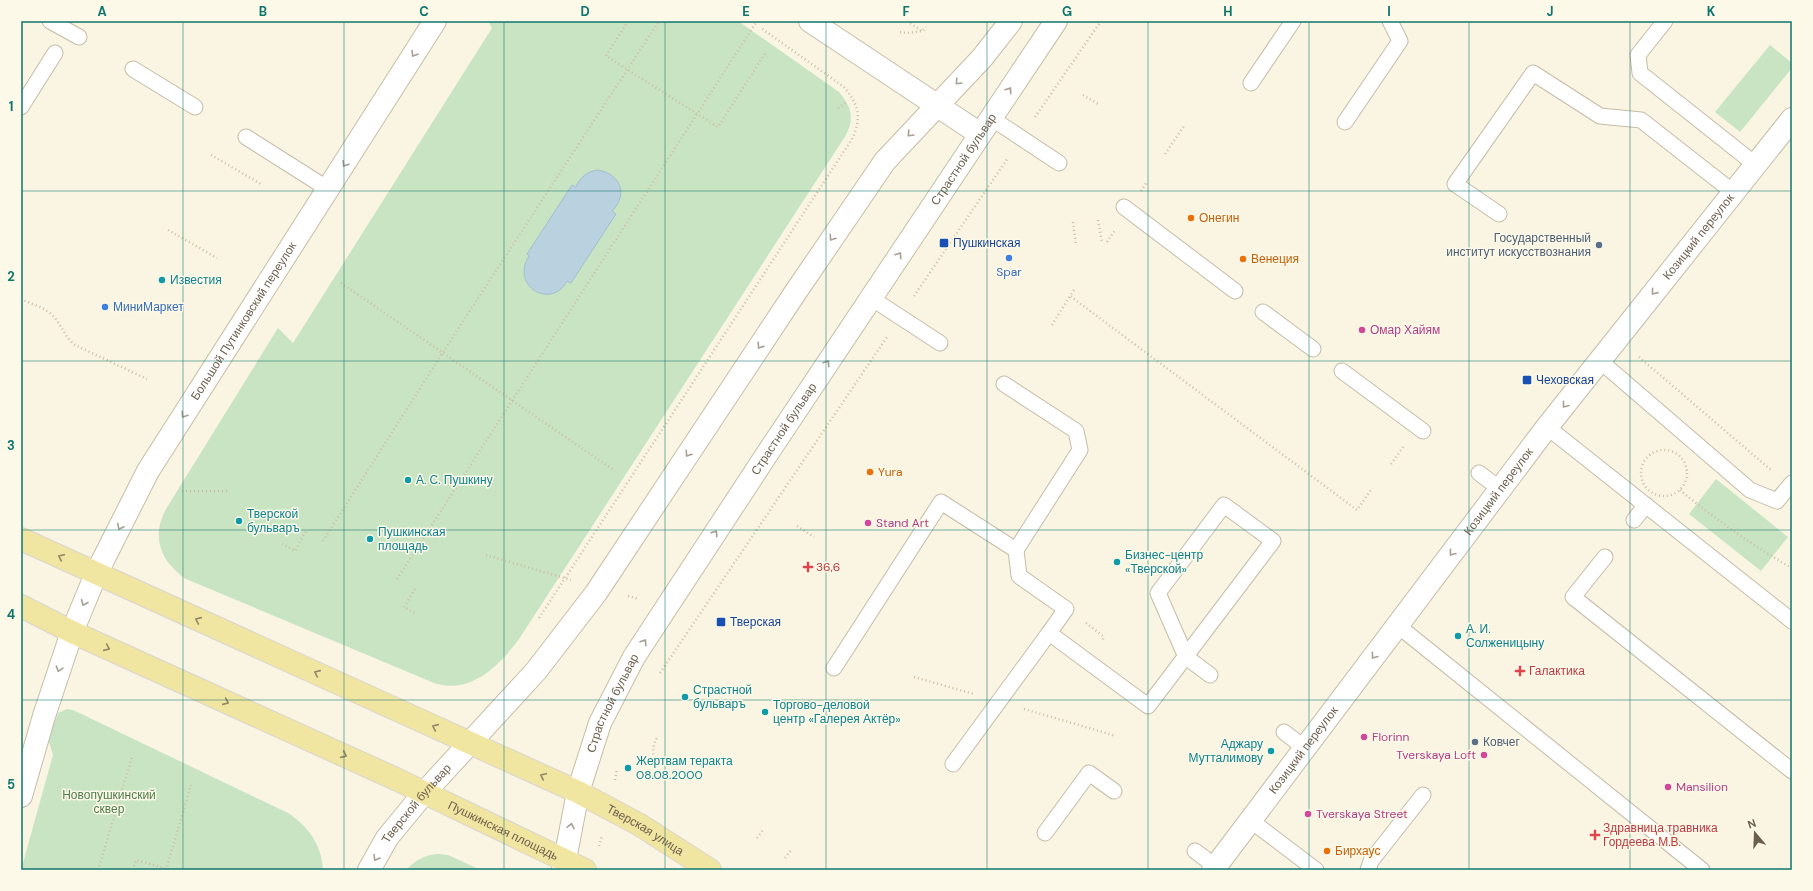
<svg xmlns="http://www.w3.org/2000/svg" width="1813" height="891" font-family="'DM Sans',sans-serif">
	<rect width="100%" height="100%" fill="#f9f5e2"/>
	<g fill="#c9e4c3">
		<path d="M488 21H738L839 92C851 107 855 117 846 135L519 639C499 666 470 695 434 683L186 579C160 561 151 537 166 509L278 328 293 343 492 28Z"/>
		<polygon points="1770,45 1792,63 1792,68 1740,132 1715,112"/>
		<polygon points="1716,479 1788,537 1761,571 1689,514"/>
		<path d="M67 709 73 710 288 813C308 826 322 845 323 870H21L53 755 48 739 58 713Z"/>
		<path d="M438 854 448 855 481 870H406C415 860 425 855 438 854Z"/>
	</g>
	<path fill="#bad2e0" stroke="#a1bed0" d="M597 170C620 173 629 194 612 211L616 214 571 283 567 281C552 310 510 287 529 256L527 254 572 185 576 187C580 177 587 172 597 170Z"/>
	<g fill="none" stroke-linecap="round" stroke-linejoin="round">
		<g stroke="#c6bca8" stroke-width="17">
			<g id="service">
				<polyline points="50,21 79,37"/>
				<polyline points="1665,21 1638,55 1640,73 1756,165"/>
				<polyline points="133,69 195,107"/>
				<polyline points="1251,83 1293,21"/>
				<polyline points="21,107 55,53"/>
				<polyline points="991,118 1059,163"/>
				<polyline points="1345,122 1400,41 1390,21"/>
				<polyline points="246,137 328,189"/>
				<polyline points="1124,207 1235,291"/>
				<polyline points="1499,214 1455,184 1533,73 1600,116 1641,120 1733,192"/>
				<polyline points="871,298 940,343"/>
				<polyline points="1263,312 1313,349"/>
				<polyline points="1600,361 1750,490 1777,501 1792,483"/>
				<polyline points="1342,371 1423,431"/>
				<polyline points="1547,427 1792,621"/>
				<polyline points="1479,473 1500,489"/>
				<polyline points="1634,520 1646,505"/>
				<polyline points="1016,550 1019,576 1066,609 1049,633"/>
				<polyline points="1605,557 1573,597 1792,771"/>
				<polyline points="1397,625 1702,870"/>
				<polyline points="834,668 941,502 1016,550 1080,450 1076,431 1004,384"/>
				<polyline points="1284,732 1305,748"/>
				<polyline points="953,764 1049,633 1148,706 1273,541 1224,505 1158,593 1186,657 1210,675"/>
				<polyline points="1250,820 1316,870"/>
				<polyline points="1045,833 1089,773 1114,791"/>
				<polyline points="1195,851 1215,866"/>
				<polyline points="1368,870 1371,861 1423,795"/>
			</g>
		</g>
		<g stroke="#c6bca8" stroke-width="24">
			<g id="minor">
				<polyline points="21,796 44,716 72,632"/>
				<path id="s1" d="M1213 870 1547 427 1792 119"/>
			</g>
		</g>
		<g stroke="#c6bca8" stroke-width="24">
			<polyline id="tertiary" points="810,21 980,134"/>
		</g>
		<g stroke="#c8bda6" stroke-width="24">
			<g id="secondary">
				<path id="s2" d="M72 632 96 574 148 471 435 21"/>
				<path id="s3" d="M369 870 387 838 424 793 536 671 596 593 795 293 885 161 982 58 1011 21"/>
				<path id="s4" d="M563 870 578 792 600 723 634 657 767 454 1056 21"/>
			</g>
		</g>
		<g stroke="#d9d5d0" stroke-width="24">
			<g id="primary">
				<path id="s5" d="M21 539 578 792 640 825 710 870"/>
				<path id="s6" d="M21 606 72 632 398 780 585 870"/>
			</g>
		</g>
		<g stroke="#cfbda1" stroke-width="2.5" stroke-dasharray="1 3" stroke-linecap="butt">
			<polyline points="628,21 606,56 718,127 766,52"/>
			<polyline points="907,21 922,31"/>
			<polyline points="900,32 906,33 923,31 926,27"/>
			<polyline points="1083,95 1098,104"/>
			<polyline points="838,108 847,102"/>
			<polyline points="1035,117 1101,21"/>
			<polyline points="1165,154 1184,126"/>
			<polyline points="211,155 261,184"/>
			<polyline points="1141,191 1146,183"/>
			<polyline points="1098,220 1102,242"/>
			<polyline points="1073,222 1076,245"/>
			<polyline points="168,230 217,258"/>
			<polyline points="1107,242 1115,230"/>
			<polyline points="341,283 615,471"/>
			<polyline points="1074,290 1070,296 1357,510 1371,490"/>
			<polyline points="914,296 1008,158"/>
			<path d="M21 299C32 304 46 308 54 317 62 326 65 337 75 345L147 379"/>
			<polyline points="1052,325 1070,296"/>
			<polyline points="1639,357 1771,470"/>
			<circle cx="1664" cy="473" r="23"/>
			<polyline points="1391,464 1404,446"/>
			<path d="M1680 490C1715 519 1753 546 1792 568"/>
			<polyline points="182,491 229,491"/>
			<polyline points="797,526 814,537"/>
			<polyline points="323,541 443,352 659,21"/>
			<polyline points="282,544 295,551 306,531"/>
			<polyline points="486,555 571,580"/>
			<polyline points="397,579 757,21"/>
			<polyline points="415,589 404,607 417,614"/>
			<polyline points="628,596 638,599"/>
			<path d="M539 618 852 139C862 118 859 105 844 87L761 28"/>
			<polyline points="1086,623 1103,636 1103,642"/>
			<polyline points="660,673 887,337"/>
			<polyline points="914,677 974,694"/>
			<polyline points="1024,709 1116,736"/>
			<path d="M656 762C652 752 652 746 658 736"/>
			<polyline points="615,780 617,769"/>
			<polyline points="757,838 763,830"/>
			<polyline points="599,846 602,836"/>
			<polyline points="785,858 792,849"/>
			<polyline points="98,870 132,757"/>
			<polyline points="133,870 136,860 172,870"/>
			<polyline points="166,870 191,785"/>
		</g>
		<use href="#service" stroke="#fff" stroke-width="15"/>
		<use href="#minor" stroke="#fff" stroke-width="22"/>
		<use href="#tertiary" stroke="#fff" stroke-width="22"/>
		<use href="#secondary" stroke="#fff" stroke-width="22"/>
		<use href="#primary" stroke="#f1e5a2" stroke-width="22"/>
	</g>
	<defs><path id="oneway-chevron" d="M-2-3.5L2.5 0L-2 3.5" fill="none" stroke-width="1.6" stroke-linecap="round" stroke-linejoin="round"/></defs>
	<g stroke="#a79f94">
		<use href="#oneway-chevron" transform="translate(414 54) rotate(122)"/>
		<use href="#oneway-chevron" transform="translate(958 82) rotate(134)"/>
		<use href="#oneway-chevron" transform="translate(1009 90) rotate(-56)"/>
		<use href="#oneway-chevron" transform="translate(910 134) rotate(133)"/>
		<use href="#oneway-chevron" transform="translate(345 164) rotate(122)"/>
		<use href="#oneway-chevron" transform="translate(832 238) rotate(124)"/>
		<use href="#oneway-chevron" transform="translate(899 255) rotate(-56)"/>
		<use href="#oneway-chevron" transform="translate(1654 292) rotate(129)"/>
		<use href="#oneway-chevron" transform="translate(760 346) rotate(124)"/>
		<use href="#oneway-chevron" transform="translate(827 363) rotate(-56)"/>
		<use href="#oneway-chevron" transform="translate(1565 405) rotate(128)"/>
		<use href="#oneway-chevron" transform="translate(184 415) rotate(123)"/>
		<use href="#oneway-chevron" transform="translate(688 454) rotate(124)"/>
		<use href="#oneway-chevron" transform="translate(120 527) rotate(117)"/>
		<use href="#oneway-chevron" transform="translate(715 533) rotate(-57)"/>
		<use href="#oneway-chevron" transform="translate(1452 553) rotate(127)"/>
		<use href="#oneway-chevron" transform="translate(84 603) rotate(113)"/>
		<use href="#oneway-chevron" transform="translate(644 642) rotate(-57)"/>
		<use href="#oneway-chevron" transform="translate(1374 656) rotate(127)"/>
		<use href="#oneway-chevron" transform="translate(59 669) rotate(108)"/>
		<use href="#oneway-chevron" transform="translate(571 826) rotate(-78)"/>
		<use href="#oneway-chevron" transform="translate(376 858) rotate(121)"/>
	</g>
	<g stroke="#958766">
		<use href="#oneway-chevron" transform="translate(61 557) rotate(-155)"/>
		<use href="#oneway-chevron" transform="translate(198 620) rotate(-156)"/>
		<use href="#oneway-chevron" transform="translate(107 648) rotate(24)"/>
		<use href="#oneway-chevron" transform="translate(317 673) rotate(-156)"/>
		<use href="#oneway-chevron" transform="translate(226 702) rotate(24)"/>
		<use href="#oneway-chevron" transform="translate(435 727) rotate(-156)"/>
		<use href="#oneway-chevron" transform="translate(344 755) rotate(24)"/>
		<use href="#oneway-chevron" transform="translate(543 776) rotate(-155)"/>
	</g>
	<path fill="none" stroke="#0f766e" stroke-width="1" stroke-opacity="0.55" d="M183 21V870M344 21V870M504 21V870M665 21V870M826 21V870M987 21V870M1148 21V870M1309 21V870M1469 21V870M1630 21V870M21 191H1792M21 361H1792M21 530H1792M21 700H1792"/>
	<g fill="#e8710a" stroke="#fcf9e8" stroke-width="1.5">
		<circle cx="1191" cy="218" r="4"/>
		<circle cx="1243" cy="259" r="4"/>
		<circle cx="870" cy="472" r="4"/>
		<circle cx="1327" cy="851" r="4"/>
	</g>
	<g fill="#1a4fb4" stroke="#fcf9e8" stroke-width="1.5">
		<rect x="939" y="238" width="10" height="10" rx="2"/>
		<rect x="1522" y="375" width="10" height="10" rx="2"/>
		<rect x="716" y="617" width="10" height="10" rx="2"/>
	</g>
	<g fill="#5c6f8a" stroke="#fcf9e8" stroke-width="1.5">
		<circle cx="1599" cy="245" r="4"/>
		<circle cx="1475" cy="742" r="4"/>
	</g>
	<g fill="#3f7fe0" stroke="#fcf9e8" stroke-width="1.5">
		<circle cx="1009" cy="258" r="4"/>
		<circle cx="105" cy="307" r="4"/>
	</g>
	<g fill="#0f9aa8" stroke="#fcf9e8" stroke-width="1.5">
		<circle cx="162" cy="280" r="4"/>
		<circle cx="408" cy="480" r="4"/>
		<circle cx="239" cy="521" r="4"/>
		<circle cx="370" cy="539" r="4"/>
		<circle cx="1117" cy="562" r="4"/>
		<circle cx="1458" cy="636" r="4"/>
		<circle cx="685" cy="697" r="4"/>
		<circle cx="765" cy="712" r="4"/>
		<circle cx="1271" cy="751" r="4"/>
		<circle cx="628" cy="768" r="4"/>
	</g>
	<g fill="#d1479c" stroke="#fcf9e8" stroke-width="1.5">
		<circle cx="1362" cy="330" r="4"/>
		<circle cx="868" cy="523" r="4"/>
		<circle cx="1364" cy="737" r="4"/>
		<circle cx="1484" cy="755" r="4"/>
		<circle cx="1668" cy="787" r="4"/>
		<circle cx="1308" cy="814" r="4"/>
	</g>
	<g fill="#e0444e" stroke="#fcf9e8" stroke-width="1.5">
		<path d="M806 561h4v4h4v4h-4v4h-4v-4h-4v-4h4z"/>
		<path d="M1518 665h4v4h4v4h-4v4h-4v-4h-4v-4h4z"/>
		<path d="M1593 829h4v4h4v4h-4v4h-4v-4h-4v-4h4z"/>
	</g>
	<g text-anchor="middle" stroke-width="3" stroke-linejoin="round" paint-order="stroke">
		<g font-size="12" fill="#6d5f4c" stroke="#fcf9e8">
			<text dy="4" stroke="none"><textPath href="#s4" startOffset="823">Страстной бульвар</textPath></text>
			<text dy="4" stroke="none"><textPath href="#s1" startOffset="798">Козицкий переулок</textPath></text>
			<text dy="4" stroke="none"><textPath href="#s2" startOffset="356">Большой Путинковский переулок</textPath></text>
			<text dy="4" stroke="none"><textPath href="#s4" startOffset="499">Страстной бульвар</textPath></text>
			<text dy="4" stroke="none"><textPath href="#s1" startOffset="474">Козицкий переулок</textPath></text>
			<text dy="4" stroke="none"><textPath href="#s4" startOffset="175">Страстной бульвар</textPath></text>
			<text dy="4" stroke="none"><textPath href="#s1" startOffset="150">Козицкий переулок</textPath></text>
			<text dy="4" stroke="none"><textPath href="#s3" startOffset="82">Тверской бульвар</textPath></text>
			<text dy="4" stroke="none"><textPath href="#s5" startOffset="689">Тверская улица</textPath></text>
			<text dy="4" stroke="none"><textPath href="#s6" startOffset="532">Пушкинская площадь</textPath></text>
		</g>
		<g font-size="12" fill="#c56008" stroke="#fcf9e8" text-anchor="start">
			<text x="1199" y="222">Онегин</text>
			<text x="1251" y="263">Венеция</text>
			<text x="878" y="476">Yura</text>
			<text x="1335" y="855">Бирхаус</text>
		</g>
		<g font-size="12" fill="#4e5e75" stroke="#fcf9e8" text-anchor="end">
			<text x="1591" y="242">Государственный<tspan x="1591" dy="14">институт искусствознания</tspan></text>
			<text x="1483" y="746" text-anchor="start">Ковчег</text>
		</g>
		<g font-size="12" fill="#164399" stroke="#fcf9e8" text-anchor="start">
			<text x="953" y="247">Пушкинская</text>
			<text x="1536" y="384">Чеховская</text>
			<text x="730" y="626">Тверская</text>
		</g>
		<g font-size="12" fill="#366cbe" stroke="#fcf9e8">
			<text x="1009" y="276">Spar</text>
			<text x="113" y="311" text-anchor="start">МиниМаркет</text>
		</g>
		<g font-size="12" fill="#0d838f" stroke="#fcf9e8" text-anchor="start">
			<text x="170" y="284">Известия</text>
			<text x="416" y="484">А. С. Пушкину</text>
			<text x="247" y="518">Тверской<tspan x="247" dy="14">бульваръ</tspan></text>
			<text x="378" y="536">Пушкинская<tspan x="378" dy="14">площадь</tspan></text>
			<text x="1125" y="559">Бизнес-центр<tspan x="1125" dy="14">«Тверской»</tspan></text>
			<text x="1466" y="633">А. И.<tspan x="1466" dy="14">Солженицыну</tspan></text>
			<text x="693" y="694">Страстной<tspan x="693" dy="14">бульваръ</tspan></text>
			<text x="773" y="709">Торгово-деловой<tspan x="773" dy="14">центр «Галерея Актёр»</tspan></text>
			<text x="1263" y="748" text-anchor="end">Аджару<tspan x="1263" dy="14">Мутталимову</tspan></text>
			<text x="636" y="765">Жертвам теракта<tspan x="636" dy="14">08.08.2000</tspan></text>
		</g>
		<g font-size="12" fill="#b23c85" stroke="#fcf9e8" text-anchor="start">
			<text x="1370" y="334">Омар Хайям</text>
			<text x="876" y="527">Stand Art</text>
			<text x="1372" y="741">Florinn</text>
			<text x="1476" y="759" text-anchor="end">Tverskaya Loft</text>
			<text x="1676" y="791">Mansilion</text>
			<text x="1316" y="818">Tverskaya Street</text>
		</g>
		<g font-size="12" fill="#be3a42" stroke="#fcf9e8" text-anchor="start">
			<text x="816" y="571">36,6</text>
			<text x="1529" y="675">Галактика</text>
			<text x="1603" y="832">Здравница травника<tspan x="1603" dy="14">Гордеева М.В.</tspan></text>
		</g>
		<g font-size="12" fill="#4f7d4b" stroke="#fcf9e8">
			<text x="109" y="799">Новопушкинский<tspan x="109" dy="14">сквер</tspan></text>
		</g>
	</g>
	<rect width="1813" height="891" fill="none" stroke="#fcf9e8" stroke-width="44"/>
	<g transform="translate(1755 833) rotate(341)" stroke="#fcf9e8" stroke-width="3" paint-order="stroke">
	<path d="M0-3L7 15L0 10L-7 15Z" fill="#6d5f4c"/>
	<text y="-6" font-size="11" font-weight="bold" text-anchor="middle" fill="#6d5f4c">N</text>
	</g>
	<rect x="22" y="22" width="1769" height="847" fill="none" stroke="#0f766e" stroke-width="1.5"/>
	<g font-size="13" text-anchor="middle" font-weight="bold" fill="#0f766e">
		<text x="102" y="16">A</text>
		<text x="263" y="16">B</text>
		<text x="424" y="16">C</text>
		<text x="585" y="16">D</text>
		<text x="746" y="16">E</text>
		<text x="906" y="16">F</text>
		<text x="1067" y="16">G</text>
		<text x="1228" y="16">H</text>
		<text x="1389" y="16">I</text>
		<text x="1550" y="16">J</text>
		<text x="1711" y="16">K</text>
		<text x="11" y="111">1</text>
		<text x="11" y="281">2</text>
		<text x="11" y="450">3</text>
		<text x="11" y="619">4</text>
		<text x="11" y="789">5</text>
	</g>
</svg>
